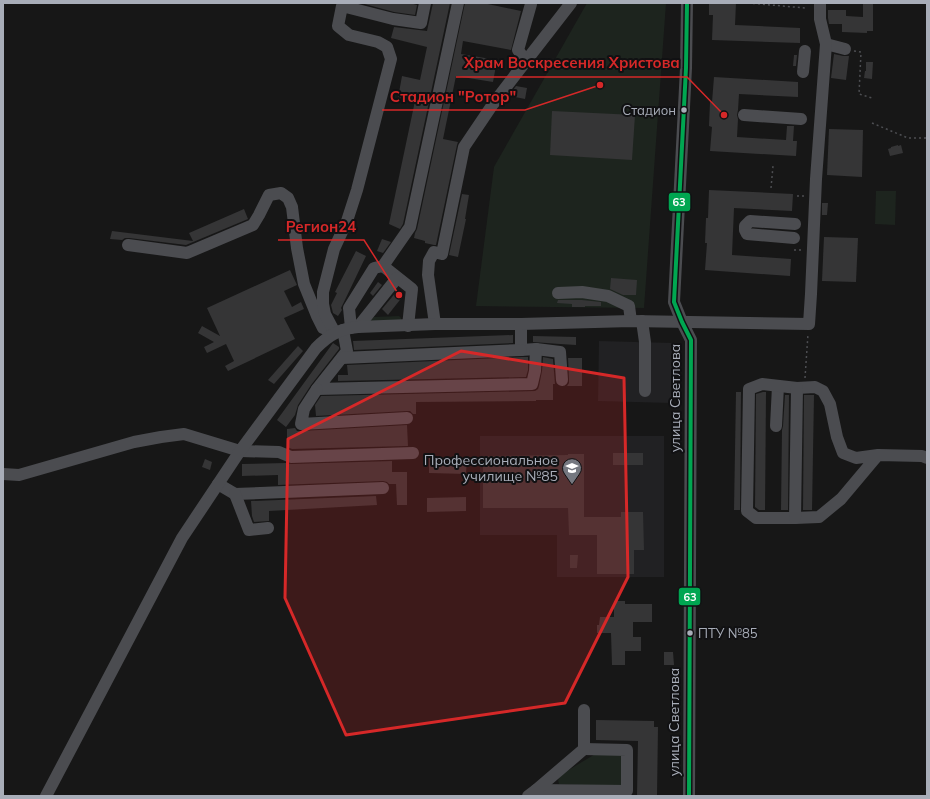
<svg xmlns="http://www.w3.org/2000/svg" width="930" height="799" font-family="Mulish,sans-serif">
	<rect width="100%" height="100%" fill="#171717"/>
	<g fill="#212123">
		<polygon points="599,341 673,343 671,403 598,401"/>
		<polygon points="480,436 664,436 664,577 557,577 557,535 480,535"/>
	</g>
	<g fill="#1d241e">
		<polygon points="587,3 666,3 644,308 476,306 494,167"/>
		<polygon points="876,191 896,191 895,225 875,224"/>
		<polygon points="399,316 401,318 401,320 370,322 371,319 374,317"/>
		<polygon points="597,753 623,755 623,787 559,784 558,780 562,774"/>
	</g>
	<g fill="#353536">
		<polygon points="361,3 410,3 417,5 415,15 394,12"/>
		<polygon points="433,3 450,3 403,224 400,229 389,224 415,101 398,98 402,76 420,80 427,47 391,38 394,27 427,31"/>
		<polygon points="465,3 483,3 521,11 511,50 463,41 461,54 497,60 493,82 456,76 443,139 458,142 457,145 436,245 434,245 425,243 425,241 414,238 415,233 417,229"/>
		<polygon points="709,3 736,3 735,25 800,28 800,43 712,40 713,15 709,15"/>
		<polygon points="863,3 873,3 873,31 867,31 867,33 842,32 842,24 829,24 828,18 828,10 846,10 846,16 863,17"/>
		<polygon points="834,54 843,56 849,56 846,80 831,78"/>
		<polygon points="794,55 797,55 796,66 793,66"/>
		<polygon points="866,62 873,62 872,79 864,78 865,71 866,71"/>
		<polygon points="714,77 798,82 798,97 739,94 738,110 737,115 738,119 737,137 786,140 787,126 794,126 793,141 797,141 796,156 710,151 712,127 709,126 710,102 712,102"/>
		<polygon points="516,86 527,88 525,99 510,96 511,93"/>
		<polygon points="552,111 635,115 632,160 550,155"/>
		<polygon points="829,129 863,130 862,177 827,175"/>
		<polygon points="898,145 898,146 901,145 903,153 890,156 888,149 891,148 891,147"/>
		<polygon points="709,190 793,194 792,211 734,208 732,255 791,259 790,276 705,270 707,243 705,243 706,218 708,218"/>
		<polygon points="462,194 469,195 465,219 466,219 458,257 449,255"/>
		<polygon points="822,203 828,203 827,215 822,215"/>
		<polygon points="244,209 248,219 186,245 129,238 125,238 122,240 110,239 112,231 193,241 189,233"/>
		<polygon points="824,237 858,238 856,282 822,281"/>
		<polygon points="382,239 391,242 383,253 377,251"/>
		<polygon points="356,251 366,256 343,304 341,308 342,310 338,316 333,313 331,305 337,293 335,292"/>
		<polygon points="290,270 297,285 284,291 292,307 301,302 304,309 284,318 295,339 228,371 225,366 234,361 226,344 207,353 204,347 214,342 198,333 202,326 220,336 207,308"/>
		<polygon points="611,278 637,280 636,295 623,295 610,289"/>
		<polygon points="378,282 382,285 373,296 370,293"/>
		<polygon points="397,291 403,296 388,315 382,309"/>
		<polygon points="558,300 582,300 601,302 601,306 585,306 585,307 572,307 572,304 557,303"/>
		<polygon points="513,335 513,343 354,350 353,341"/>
		<polygon points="533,336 576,337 576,345 560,344 533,342"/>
		<polygon points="333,343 339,347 339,349 311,385 298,405 295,415 286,427 277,420"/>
		<polygon points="298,346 303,351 274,384 268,380"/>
		<polygon points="522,357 528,357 528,370 526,377 338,381 338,375 348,375 347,365"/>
		<polygon points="543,357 553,359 555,384 553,384 553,400 536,400 536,401 416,402 416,414 413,414 410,411 407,411 316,416 315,405 321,396 535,391 538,389 539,386 542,371"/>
		<polygon points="568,358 582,358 582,386 567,386 569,383 569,379"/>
		<polygon points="736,392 741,392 740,510 734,510"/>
		<polygon points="763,392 766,392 765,510 759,510 755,507 756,394"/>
		<polygon points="785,395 789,395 788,510 781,510 782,430 783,426"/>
		<polygon points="804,395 814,395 812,510 803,510"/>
		<polygon points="407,425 408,446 292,449 287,447 287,429 295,428 297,431 301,431"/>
		<rect x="613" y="453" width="30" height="12"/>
		<polygon points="568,454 584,454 584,517 621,517 621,512 643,512 644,550 634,550 634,574 597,574 597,535 569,535 568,508 483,508 483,456 568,455"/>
		<polygon points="429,457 467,458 466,474 429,473"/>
		<polygon points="205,459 212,462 210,470 202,467"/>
		<polygon points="392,461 392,472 407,472 407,505 397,505 396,484 389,484 387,482 383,481 278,485 278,475 242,476 242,464 286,463 291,464"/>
		<polygon points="376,496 377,505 269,511 269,521 254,522 252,516 251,501"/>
		<polygon points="466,497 466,511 427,512 427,498"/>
		<polygon points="570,555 578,555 577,568 570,568"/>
		<polygon points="614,601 625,601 625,604 652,604 652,622 633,622 633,637 641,637 641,651 625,651 625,665 612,665 611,633 597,633 597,625 599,625 600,617 614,617"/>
		<polygon points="664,652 673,652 674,665 664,665"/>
		<polygon points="596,720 654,721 654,727 658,727 657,796 637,796 638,741 596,740"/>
	</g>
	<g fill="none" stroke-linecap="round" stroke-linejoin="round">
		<g stroke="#4d4e52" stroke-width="1.5" stroke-dasharray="2 3" stroke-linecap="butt">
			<polyline points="748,3 805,8"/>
			<polyline points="854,51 861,52 859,94 872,98"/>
			<polyline points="872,123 908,138 927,138"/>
			<polyline points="771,188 773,166"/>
			<polyline points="797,196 805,196"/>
			<polyline points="794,250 804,250"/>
			<polyline points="805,378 808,334"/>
		</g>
		<g stroke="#4b4c50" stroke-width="12">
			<polyline points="687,3 686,68 674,302 682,322 691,340 689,796"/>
			<polyline points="826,44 845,49"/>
			<polyline points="526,61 571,3"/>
			<polyline points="803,72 805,51"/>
			<polyline points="744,115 801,119"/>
			<polyline points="794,238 747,234 745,230 745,226 750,221 795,224"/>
			<polyline points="128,245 187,253 253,225 259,215 269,195 281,193 288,198 292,207 297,248 304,284 317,316 323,328 328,330"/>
			<polyline points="383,266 412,289 408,326"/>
			<polyline points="558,293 582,292 608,296 629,306 631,321"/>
			<polyline points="642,321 645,342 645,391"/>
			<polyline points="435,324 428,275 429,261 434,252 442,254 464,147 493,104 526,61 518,50 531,4"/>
			<polyline points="521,324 521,350 536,349 560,352 562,380"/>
			<polyline points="358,327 397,278"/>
			<polyline points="351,328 349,308 374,268 383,266 410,227 458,3"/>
			<polyline points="343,330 347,351 317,389 532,384 535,371 536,349"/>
			<polyline points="335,333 325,314 323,304 323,292 334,249 347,221 357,190 391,59 387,47 378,42 349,35 338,26 342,6 393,19 421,23 425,3"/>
			<polyline points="342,358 521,350"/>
			<polyline points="317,389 304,409 301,424 407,418"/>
			<polyline points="776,426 778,386"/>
			<polyline points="878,455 856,458 843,453 837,437 830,404 823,391 815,387 797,388 762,384 749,389 747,511 756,518 795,518 819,517 841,499 878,455 922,456 927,458"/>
			<polyline points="3,474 19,475 134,442 161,437 184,434 240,451 279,452 291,457 413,453"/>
			<polyline points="218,484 235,494 383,488"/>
			<polyline points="235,494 249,530 268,528"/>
			<polyline points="795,518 797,388"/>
			<polyline points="536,790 627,791 627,750 584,749"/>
			<path d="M46 796 182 538 240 451 316 348C329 335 339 329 358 327L435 324H521L631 321 809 324 811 294 816 179 826 44 820 19V3"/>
			<polyline points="528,796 536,790 584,749 584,710"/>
		</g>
		<g stroke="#111113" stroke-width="7">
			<polyline id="bus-1" points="687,3 686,68 674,302 682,322 691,340 689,796"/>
		</g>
		<use href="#bus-1" stroke="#00a651" stroke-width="4"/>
	</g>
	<path fill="#d62828" fill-opacity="0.2" stroke="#d62828" stroke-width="3" stroke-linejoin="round" d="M461 351 624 378 628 577 565 703 346 735 285 598 288 439Z"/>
	<defs>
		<g id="university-pin" transform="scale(1)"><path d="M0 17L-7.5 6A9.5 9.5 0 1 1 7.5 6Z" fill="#757880" stroke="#111113"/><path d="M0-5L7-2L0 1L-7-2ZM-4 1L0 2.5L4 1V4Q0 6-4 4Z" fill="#fff"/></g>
	</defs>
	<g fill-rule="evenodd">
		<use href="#university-pin" x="572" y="468"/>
	</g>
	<g fill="#a8adb8" stroke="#111113" stroke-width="1.5">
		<circle cx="684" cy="110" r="3.5"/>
		<circle cx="690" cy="633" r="3.5"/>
	</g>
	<g text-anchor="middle" stroke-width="4" stroke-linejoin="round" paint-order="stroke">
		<g font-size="13" fill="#a8adb8" stroke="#111113" text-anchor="end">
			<text x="676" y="115">Стадион</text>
			<text x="698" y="638" text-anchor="start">ПТУ №85</text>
		</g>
		<g font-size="14" fill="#a8adb8" stroke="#111113">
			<text transform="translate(675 398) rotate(-90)" y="5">улица Светлова</text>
			<text transform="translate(674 722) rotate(-90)" y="5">улица Светлова</text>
		</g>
		<g font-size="14" fill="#a8adb8" stroke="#111113" text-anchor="end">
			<text x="558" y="465">Профессиональное<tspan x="558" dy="16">училище №85</tspan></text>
		</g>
	</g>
	<path fill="none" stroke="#d62828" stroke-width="1.5" d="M724 115L687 77H456M600 85L525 110H382M399 295L364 240H278"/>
	<g fill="#d62828" stroke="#111113" stroke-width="1.5">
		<circle cx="724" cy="115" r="4"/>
		<circle cx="600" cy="85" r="4"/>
		<circle cx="399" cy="295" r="4"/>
	</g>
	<g font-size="15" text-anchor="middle" font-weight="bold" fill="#d62828" stroke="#111113" stroke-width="4" stroke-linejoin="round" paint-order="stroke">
		<text x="572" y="68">Храм Воскресения Христова</text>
		<text x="453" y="102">Стадион "Ротор"</text>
		<text x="321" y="232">Регион24</text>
	</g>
	<g stroke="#111113" stroke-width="1.5">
		<rect x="668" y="192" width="23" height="20" rx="4" fill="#00a651"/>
		<rect x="678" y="587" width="23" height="19" rx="4" fill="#00a651"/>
	</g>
	<g font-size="11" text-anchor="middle" font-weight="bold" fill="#fff">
		<text x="679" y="206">63</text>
		<text x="690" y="601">63</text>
	</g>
	<rect width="930" height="799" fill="none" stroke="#a8adb8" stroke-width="8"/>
</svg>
